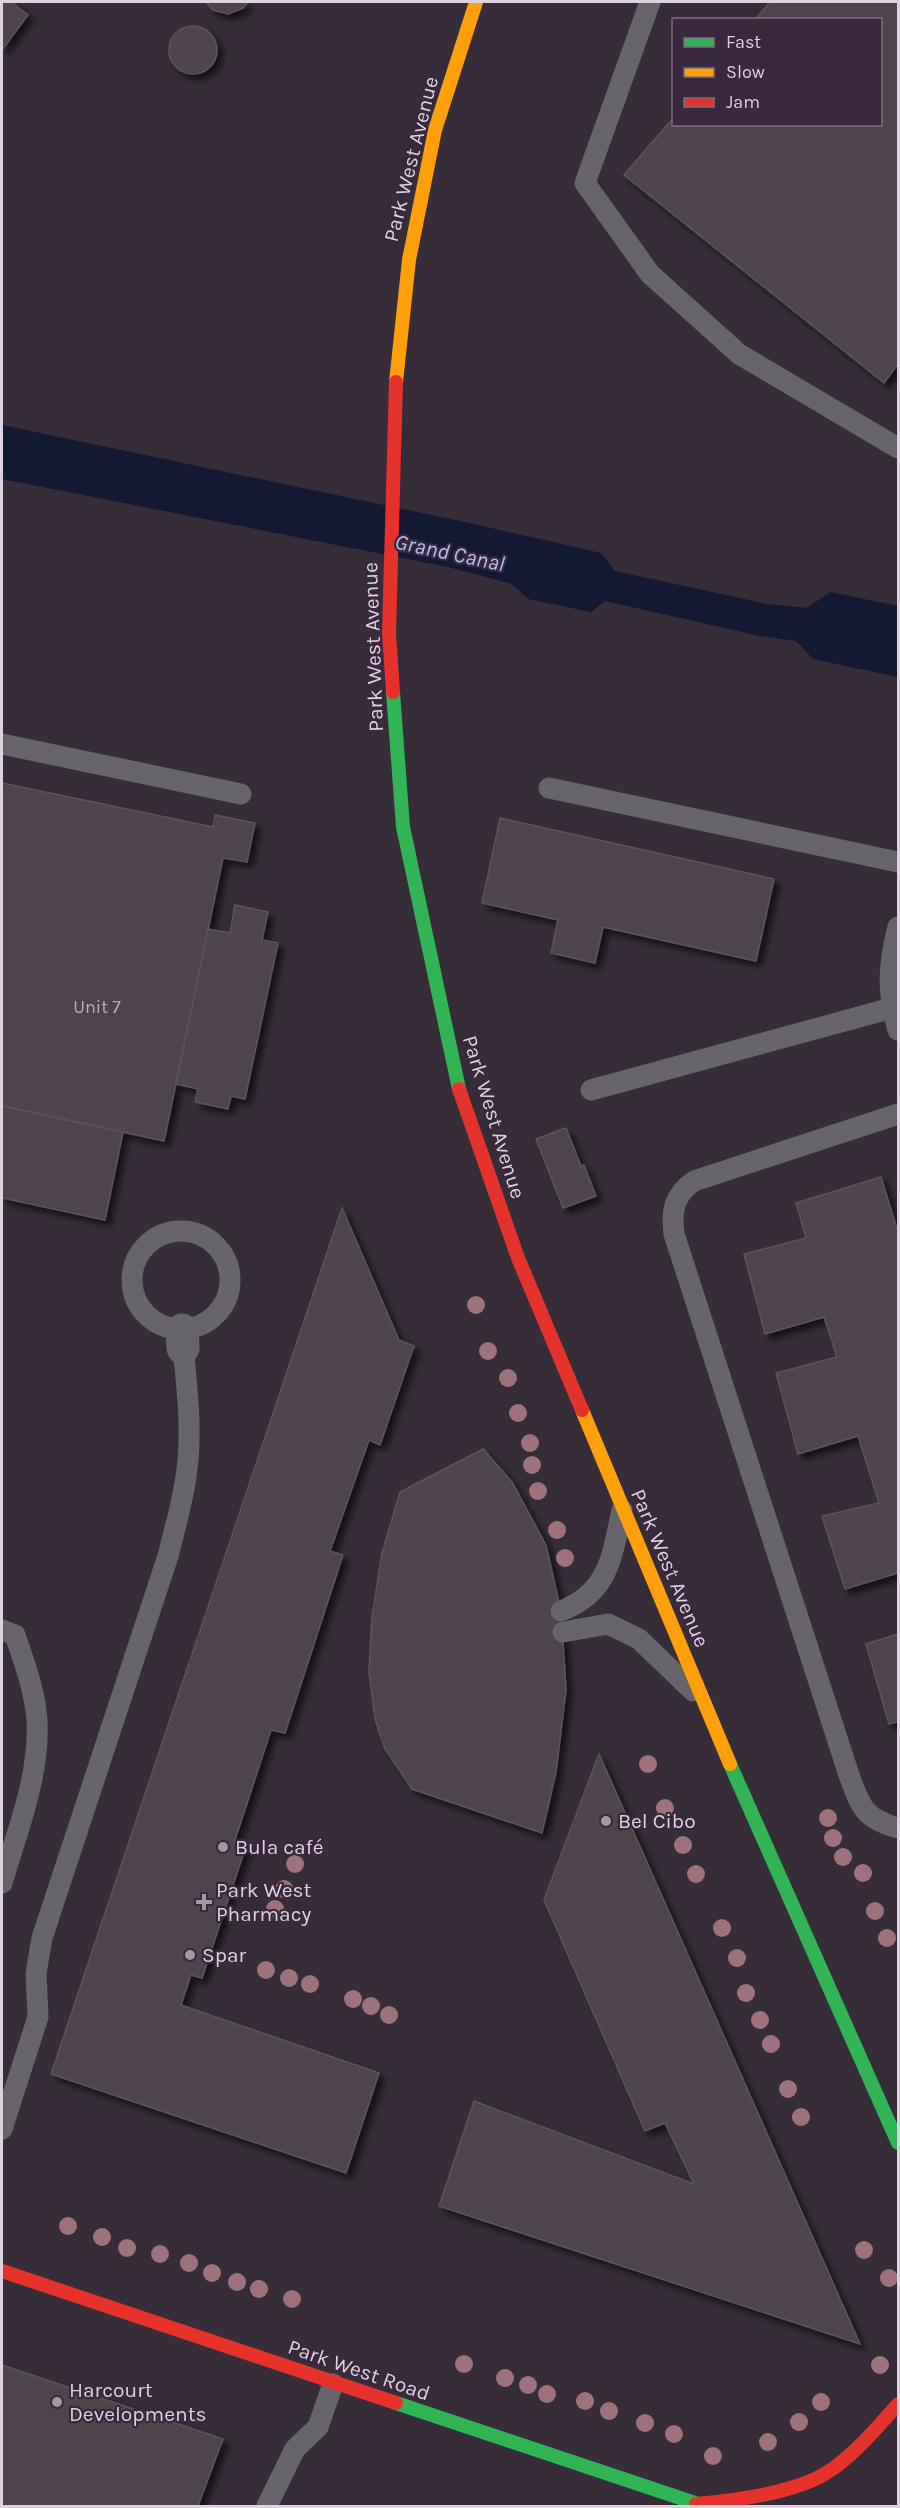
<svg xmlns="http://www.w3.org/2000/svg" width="900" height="2508" font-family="Karla,sans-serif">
	<defs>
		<filter id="shadow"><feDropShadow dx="5.5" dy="5.5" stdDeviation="3" flood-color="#0009"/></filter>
	</defs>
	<rect width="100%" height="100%" fill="#362d38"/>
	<polygon fill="#131932" points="2,425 465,522 601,553 615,571 767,604 807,608 830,592 898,606 898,677 813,659 796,641 760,636 605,601 591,612 528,599 512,584 448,567 2,479"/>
	<g fill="#4e444c" stroke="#5c535b" stroke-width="1.5" filter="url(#shadow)">
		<polygon points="2,2 11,2 28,15 2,50"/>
		<polygon points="206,2 248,2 243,8 228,14 213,10"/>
		<polygon points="770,2 898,2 898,364 884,383 624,175 674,117 674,124 880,124 880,20 755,20"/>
		<circle cx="193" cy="50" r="24"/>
		<polygon points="2,783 213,827 215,815 255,823 247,862 223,858 164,1141 2,1106"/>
		<polygon points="500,818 774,879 756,961 603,927 595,963 551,953 558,920 482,903"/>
		<polygon points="235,905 268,912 262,940 278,943 245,1099 231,1096 228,1109 195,1102 198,1089 176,1084 208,929 230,933"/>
		<polygon points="2,1106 123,1132 105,1220 2,1198"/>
		<polygon points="566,1128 581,1166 584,1165 596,1196 563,1208 536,1139"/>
		<polygon points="881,1177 898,1232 898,1573 845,1589 822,1516 879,1503 858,1436 798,1454 776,1373 837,1357 824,1317 765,1334 744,1254 806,1238 796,1203"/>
		<polygon points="342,1208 399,1340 414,1346 380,1445 369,1440 330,1551 343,1555 285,1733 271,1730 234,1843 246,1846 202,1978 191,1975 181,2005 379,2073 346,2173 51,2074"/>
		<polygon points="483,1449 512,1482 546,1545 561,1611 566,1690 556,1772 542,1833 412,1789 385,1749 375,1719 369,1672 372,1617 382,1553 400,1492"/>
		<polygon points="898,1634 898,1722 889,1724 866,1644"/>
		<polygon points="599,1754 669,1912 860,2344 439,2206 474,2101 694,2184 665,2123 645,2131 544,1900"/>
		<polygon points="2,2365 223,2439 198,2506 2,2506"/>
	</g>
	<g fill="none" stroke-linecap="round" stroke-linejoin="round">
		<g stroke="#67656b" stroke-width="21">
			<polyline points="650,2 585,183 650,274 739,354 898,448"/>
			<polyline points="2,744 241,794"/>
			<polyline points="549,788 898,862"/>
			<path d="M898 927C888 965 887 992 898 1030"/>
			<polyline points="591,1090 892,1008"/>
			<path d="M898 1114 694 1181C674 1195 671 1210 674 1234L849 1775C861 1807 863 1818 898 1828"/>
			<circle cx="181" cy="1280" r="49"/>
			<path d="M561 1611C610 1592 612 1555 622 1510"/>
			<path d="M2 1630 15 1635C24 1662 35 1691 37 1720 40 1776 17 1831 2 1883"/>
			<polyline points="563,1632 608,1624 639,1639 693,1691"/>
			<path d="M2 2129 38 2017 36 1973 42 1938 168 1556C175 1527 184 1498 187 1469 192 1429 187 1387 183 1348"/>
			<polyline points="267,2506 295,2449 318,2427 333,2384"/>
		</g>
		<polyline stroke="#67656b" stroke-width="33" points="182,1330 183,1348"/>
		<g stroke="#30b455" stroke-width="14">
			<polyline points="393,692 403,827 459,1089"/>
			<polyline points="730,1764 898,2143"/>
			<polyline points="396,2403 704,2506"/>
		</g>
		<g stroke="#ff9f0a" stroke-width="14">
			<polyline points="396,382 409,260 435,130 476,2"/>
			<polyline points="582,1410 730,1764"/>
		</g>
		<g stroke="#e5322d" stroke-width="14">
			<polyline points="393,692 389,633 396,382"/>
			<polyline points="459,1089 518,1258 582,1410"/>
			<polyline points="2,2271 396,2403"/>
			<path d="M696 2504C733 2501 778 2495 813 2480 844 2467 876 2429 898 2404"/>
		</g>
	</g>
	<g fill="#9d727c">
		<circle cx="476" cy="1305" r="9"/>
		<circle cx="488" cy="1351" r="9"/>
		<circle cx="508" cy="1378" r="9"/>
		<circle cx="518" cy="1413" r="9"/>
		<circle cx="530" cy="1443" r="9"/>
		<circle cx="532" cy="1465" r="9"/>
		<circle cx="538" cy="1491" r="9"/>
		<circle cx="557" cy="1530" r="9"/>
		<circle cx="565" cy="1558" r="9"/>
		<circle cx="648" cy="1764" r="9"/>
		<circle cx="665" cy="1808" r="9"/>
		<circle cx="828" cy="1818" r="9"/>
		<circle cx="833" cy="1838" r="9"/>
		<circle cx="683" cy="1845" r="9"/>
		<circle cx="843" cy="1857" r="9"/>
		<circle cx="295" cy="1864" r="9"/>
		<circle cx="863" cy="1873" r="9"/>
		<circle cx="696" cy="1874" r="9"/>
		<circle cx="284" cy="1889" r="9"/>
		<circle cx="275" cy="1909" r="9"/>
		<circle cx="875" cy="1911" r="9"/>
		<circle cx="722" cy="1928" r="9"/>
		<circle cx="887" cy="1938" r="9"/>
		<circle cx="737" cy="1958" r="9"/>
		<circle cx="266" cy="1970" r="9"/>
		<circle cx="289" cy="1978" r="9"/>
		<circle cx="310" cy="1984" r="9"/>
		<circle cx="746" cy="1993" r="9"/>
		<circle cx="353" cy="1999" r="9"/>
		<circle cx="371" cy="2006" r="9"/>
		<circle cx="389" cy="2015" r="9"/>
		<circle cx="760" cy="2020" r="9"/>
		<circle cx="771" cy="2044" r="9"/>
		<circle cx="788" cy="2089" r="9"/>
		<circle cx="801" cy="2117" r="9"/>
		<circle cx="68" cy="2226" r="9"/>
		<circle cx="102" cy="2237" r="9"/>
		<circle cx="127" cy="2248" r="9"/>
		<circle cx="864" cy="2250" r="9"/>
		<circle cx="160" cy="2254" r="9"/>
		<circle cx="189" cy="2263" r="9"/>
		<circle cx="212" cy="2273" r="9"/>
		<circle cx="889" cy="2278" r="9"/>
		<circle cx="237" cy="2282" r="9"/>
		<circle cx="259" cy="2289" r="9"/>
		<circle cx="292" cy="2299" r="9"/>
		<circle cx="464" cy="2364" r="9"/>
		<circle cx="880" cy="2365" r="9"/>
		<circle cx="505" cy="2378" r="9"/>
		<circle cx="528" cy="2385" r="9"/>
		<circle cx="547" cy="2394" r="9"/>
		<circle cx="585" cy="2401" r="9"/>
		<circle cx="821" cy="2402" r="9"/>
		<circle cx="609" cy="2411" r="9"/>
		<circle cx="799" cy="2422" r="9"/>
		<circle cx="645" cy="2423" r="9"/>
		<circle cx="674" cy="2434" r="9"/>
		<circle cx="768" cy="2442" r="9"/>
		<circle cx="713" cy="2456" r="9"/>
	</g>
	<g fill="#a398a5" stroke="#3a283d" stroke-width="2">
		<circle cx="606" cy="1821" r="6"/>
		<circle cx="223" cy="1847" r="6"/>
		<path d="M201 1893h6v6h6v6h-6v6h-6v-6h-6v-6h6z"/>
		<circle cx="190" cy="1955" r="6"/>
		<circle cx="57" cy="2402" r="6"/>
	</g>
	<g text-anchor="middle" stroke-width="4.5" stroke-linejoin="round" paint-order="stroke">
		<g font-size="18" fill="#baaebb">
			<text x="97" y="1013">Unit 7</text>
		</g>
		<g font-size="21" fill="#ded2e0" stroke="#3a283d">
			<text transform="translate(411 159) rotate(-76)" y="7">Park West Avenue</text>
			<text transform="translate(373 647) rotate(-92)" y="7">Park West Avenue</text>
			<text transform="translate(494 1117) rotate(73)" y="7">Park West Avenue</text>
			<text transform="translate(670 1568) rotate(67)" y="7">Park West Avenue</text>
			<text transform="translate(359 2370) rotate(19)" y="7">Park West Road</text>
		</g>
		<g font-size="21" fill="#ded2e0" stroke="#3a283d" text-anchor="start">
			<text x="618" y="1828">Bel Cibo</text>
			<text x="235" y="1854">Bula café</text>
			<text x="216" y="1897">Park West<tspan x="216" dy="24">Pharmacy</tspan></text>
			<text x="202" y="1962">Spar</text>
			<text x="69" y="2397">Harcourt<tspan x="69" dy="24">Developments</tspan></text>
		</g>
		<g font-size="22" font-style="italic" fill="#afc0f9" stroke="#3a283d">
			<text transform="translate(450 552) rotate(12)" y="8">Grand Canal</text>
		</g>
	</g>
	<rect width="900" height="2508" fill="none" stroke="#ded2e0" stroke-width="6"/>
	<rect x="672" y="18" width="210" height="108" fill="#3a283d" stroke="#7c6c7e" stroke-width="1.5"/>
	<rect x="684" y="38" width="30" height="9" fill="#30b455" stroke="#7c6c7e" stroke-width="1.5"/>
	<text x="726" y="48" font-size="18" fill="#ded2e0">Fast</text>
	<rect x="684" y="68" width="30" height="9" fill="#ff9f0a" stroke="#7c6c7e" stroke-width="1.5"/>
	<text x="726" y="78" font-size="18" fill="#ded2e0">Slow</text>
	<rect x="684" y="98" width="30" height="9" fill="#e5322d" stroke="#7c6c7e" stroke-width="1.5"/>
	<text x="726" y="108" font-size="18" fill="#ded2e0">Jam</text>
</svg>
